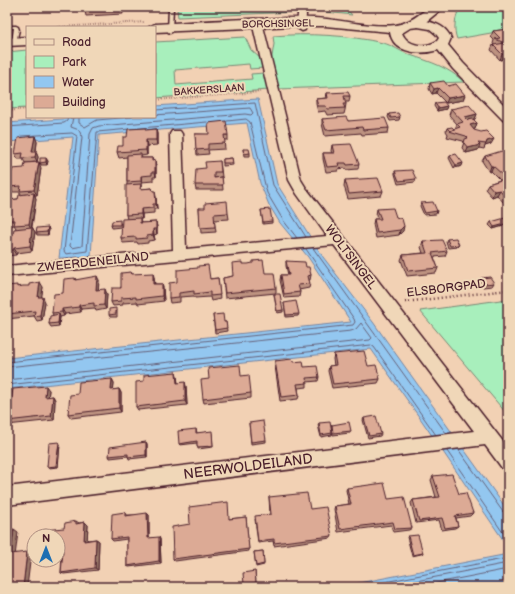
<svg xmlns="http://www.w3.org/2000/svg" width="515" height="594" font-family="'Balsamiq Sans',sans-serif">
	<rect width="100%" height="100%" fill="#f2d1b4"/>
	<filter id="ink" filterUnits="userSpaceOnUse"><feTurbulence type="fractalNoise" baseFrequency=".025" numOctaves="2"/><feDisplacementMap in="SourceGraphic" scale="8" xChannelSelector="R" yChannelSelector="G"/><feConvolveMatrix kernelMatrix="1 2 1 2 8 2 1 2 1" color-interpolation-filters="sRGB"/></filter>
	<g filter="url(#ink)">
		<g fill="#a8efbc" stroke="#798774">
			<polygon points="181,7 296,7 297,12 178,17 177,10"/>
			<polygon points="315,7 345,7 352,15 326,12"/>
			<path d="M460 7H508V30L457 39C453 29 455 17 460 7Z"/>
			<path d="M273 36C306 33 350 35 383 43 392 45 401 52 410 55 431 62 448 67 464 82L278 89 271 62 274 44Z"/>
			<polygon points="245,37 251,50 261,59 263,68 250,69 249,64 175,70 176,85 252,79 251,74 264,73 269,90 155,98 155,42"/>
			<polygon points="27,50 27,108 7,109 7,52"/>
			<polygon points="508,299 508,412 506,413 420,311"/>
		</g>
		<g fill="#93c7f0" stroke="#7684a1">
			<polygon points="258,99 277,184 323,257 373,322 508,511 508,547 422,421 371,349 7,389 7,358 351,322 308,257 280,223 269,205 260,183 247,123 99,135 91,256 59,258 73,137 7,142 7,123 91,117 155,117 155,106"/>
			<polygon points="508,554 508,587 338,587"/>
		</g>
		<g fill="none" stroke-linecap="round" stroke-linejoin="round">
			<g stroke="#67627a" stroke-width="1">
				<polyline points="155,110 255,103 273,185 306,237"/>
				<polyline points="73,117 71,127 79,130 82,137 70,246 72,248 82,246 90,134 93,128 99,126 245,114 251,115 253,113 250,108 155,115"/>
				<polyline points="79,117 79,123 85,127 97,120 132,117"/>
				<polyline points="227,121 246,119 250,122 267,193 283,220 297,238"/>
				<polyline points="7,127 64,123 67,121 68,117"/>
				<polyline points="21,136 72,133 77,136 64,251 66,254 87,251 97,132 207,122"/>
				<polyline points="313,248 446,433"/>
				<polyline points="7,362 353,325 355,322 354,319 306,249"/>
				<polyline points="7,367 351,331 356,329 361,323 372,338 370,340 7,380"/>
				<polyline points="7,385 371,345 374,347 436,435"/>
				<polyline points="458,449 503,512 508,513"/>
				<polyline points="447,451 508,540"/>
				<polyline points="359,587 508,558"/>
				<polyline points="385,587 508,563"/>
				<polyline points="416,587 508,569"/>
			</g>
			<g stroke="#4a1f2b" stroke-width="3">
				<g id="lane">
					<polygon points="169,7 173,7 172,32 170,33 168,32"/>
					<polygon points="7,26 16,26 18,27 19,30 16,42 12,41 14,28 7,28"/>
				</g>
			</g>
			<g stroke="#4a1f2b" stroke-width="3">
				<g id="street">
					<polygon points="296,7 304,7 306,14 305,30 302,31 297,28 298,14"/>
					<polygon points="257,19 262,22 301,180 306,188 508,448 508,470 502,468 485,445 7,505 7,487 474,431 334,245 7,276 7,266 173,250 170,134 172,131 180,131 182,134 186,249 327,236 297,194 289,180 252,22"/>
				</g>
			</g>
			<g stroke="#4a1f2b" stroke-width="3">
				<g id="secondary">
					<path d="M430 7H444L427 21C438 24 446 27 451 38L448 45 463 63 508 109V122L503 120 453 69 438 50C422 55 393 54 390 32L325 26H294L155 32V27H149L155 24C208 21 261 17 314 18 340 19 369 28 396 25 412 22 417 15 430 7ZM418 27 430 29 436 34 439 38 437 41C426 48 408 47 402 33L410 28Z"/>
					<polygon points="27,37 27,45 7,46 7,38"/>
				</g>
			</g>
			<g stroke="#4a1f2b" stroke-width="2" stroke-dasharray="0.5 2" stroke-linecap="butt">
				<polyline points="58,27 145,22"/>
				<polyline points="155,100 260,92"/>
				<polyline points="7,111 27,109"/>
			</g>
			<polyline stroke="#4a1f2b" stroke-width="2.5" stroke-dasharray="1 3" stroke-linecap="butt" points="405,302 508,290"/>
			<use href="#lane" fill="#f0d7b8" fill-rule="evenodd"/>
			<use href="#street" fill="#f0d7b8" fill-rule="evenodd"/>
			<use href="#secondary" fill="#f0d7b8" fill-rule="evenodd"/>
		</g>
		<g fill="#bd9280" stroke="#4a1f2b">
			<polygon points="84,7 122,7 123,14 86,16"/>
			<polygon points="508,29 508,58 500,60 491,50 493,45 494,45 493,44 494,40 491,37 493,31"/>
			<polygon points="430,83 448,86 463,100 446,103 436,93 432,94 429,89"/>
			<polygon points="327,93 350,96 349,102 345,102 346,104 345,110 344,114 327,115 325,111 318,112 316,104 316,99 326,98"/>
			<polygon points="435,103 446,109 437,111 434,106"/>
			<polygon points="451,109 477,114 475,119 473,120 477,123 475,129 473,129 491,144 485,146 484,149 479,148 478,150 466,153 462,148 464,142 463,141 447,137 448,134 446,131 447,128 455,129 457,124 449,115"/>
			<polygon points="389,114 400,117 399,120 390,121 388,117"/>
			<polygon points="322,119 348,121 389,128 388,133 362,135 361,133 325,136 322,124"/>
			<polygon points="156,129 157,134 157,145 147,146 147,155 141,156 141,158 152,158 153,161 155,160 156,166 156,177 153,177 153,181 142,182 142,186 141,186 142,189 152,188 153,191 156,197 157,209 154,209 154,213 142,214 142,219 140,219 141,223 156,222 157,227 157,234 154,235 155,240 148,241 148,243 138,244 137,242 123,243 121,238 127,219 126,215 127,185 127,157 119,158 117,152 123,146 127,137 146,130"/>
			<polygon points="195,134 228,135 228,140 224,140 225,149 208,150 209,154 197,155"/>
			<polygon points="35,136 37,142 36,152 38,157 37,162 25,163 23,159 18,159 15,154"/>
			<polygon points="332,145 359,164 358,169 346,170 345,168 338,169 338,171 326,172 323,159 323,153 332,153 331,151"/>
			<polygon points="243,149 250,153 250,156 244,156"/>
			<polygon points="450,156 462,166 454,168 449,158"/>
			<polygon points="485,156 508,180 506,180 508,183 508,202 504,203 497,195 492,197 485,189 488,184 500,180 491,171 489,172 482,161"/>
			<polygon points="232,158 233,165 223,166 223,159"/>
			<polygon points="48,161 47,165 41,165 40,163"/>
			<polygon points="220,161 222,177 214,178 222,177 223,190 196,190 195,185 206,168"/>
			<polygon points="41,168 37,195 35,195 36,199 32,227 35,232 32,251 17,253 16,255 7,256 7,235 13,235 16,228 14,225 7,226 7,200 18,199 21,194 20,192 11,192 7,185 7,182"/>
			<polygon points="395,171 416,179 415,182 398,184 395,174"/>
			<polygon points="345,180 383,191 381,196 348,199 344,186"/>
			<polygon points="421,203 437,211 436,214 424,215 420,206"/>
			<polygon points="199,208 228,213 229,219 214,220 216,232 201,233"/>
			<polygon points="377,209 396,217 403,231 399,235 376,238 373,224 374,219 378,219 376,215"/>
			<polygon points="261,210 272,221 272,223 263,224"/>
			<polygon points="507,221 503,226 493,229 489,225 491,222"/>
			<polygon points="121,223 121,227 112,228 111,225"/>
			<polygon points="48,227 49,230 48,235 37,235 36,233"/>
			<polygon points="447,239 459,245 457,247 448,248 446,241"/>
			<polygon points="423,241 447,251 445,256 434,257 438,268 436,273 407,276 401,260 403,255 423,253 421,247"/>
			<polygon points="286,261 306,267 311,275 310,280 309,280 310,284 309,288 299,290 300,292 299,297 284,298 280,280 281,275 288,275 286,266"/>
			<polygon points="242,264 265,273 276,288 276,293 225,298 223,278 233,276"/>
			<polygon points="131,272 132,274 154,277 155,284 162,284 163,288 164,301 138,304 137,302 123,303 123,305 113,306 111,302"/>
			<polygon points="75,278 76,280 99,280 98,290 107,294 106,309 96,311 95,308 81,309 81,312 65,314 64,316 60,317 59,326 51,327 49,324 53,315 52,313 63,293"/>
			<polygon points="218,278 220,299 211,301 210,297 195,298 194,296 180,297 180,302 170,303 169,298 177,282"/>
			<polygon points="481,278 494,283 492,286 483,287 480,280"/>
			<polygon points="7,286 19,287 43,287 41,297 45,302 42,320 37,321 34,316 7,319"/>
			<polygon points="274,294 283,310 283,312 277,313"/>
			<polygon points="284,303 299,314 298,316 286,317"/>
			<polygon points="117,311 117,317 110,317 109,315"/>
			<polygon points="213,315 224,322 226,322 227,331 215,333"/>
			<polygon points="334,354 380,379 378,383 332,388 328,371 329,366 334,366 333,359"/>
			<polygon points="275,361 293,362 304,367 319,377 318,381 307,382 307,387 298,388 299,395 298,399 280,401 275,366"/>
			<polygon points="176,372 177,376 178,383 186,386 187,405 138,410 136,407 144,381"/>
			<polygon points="241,376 251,393 251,398 204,403 203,399"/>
			<polygon points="112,379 114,383 113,390 119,389 121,393 121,412 71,418 68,414 78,394"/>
			<polygon points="49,390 48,397 53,396 55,400 54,420 7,425 7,402 11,401"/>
			<polygon points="364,418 381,434 380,436 368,438 363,420"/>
			<polygon points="249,423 266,440 266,442 251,444"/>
			<polygon points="319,423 332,433 332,435 321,437 318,425"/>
			<polygon points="332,425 351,431 350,433 333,435 331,427"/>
			<polygon points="196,429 197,433 212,433 213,447 198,449 197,443 180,445 179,444"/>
			<polygon points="146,442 147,444 147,457 129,459 128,456 110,458 109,456"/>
			<polygon points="60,444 58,467 49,468 47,467"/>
			<polygon points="433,476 459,494 473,513 470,516 456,518 458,526 455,528 442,530 439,520 416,523 411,503 413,500 436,497 431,480"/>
			<polygon points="347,488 388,499 412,528 409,530 393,532 391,525 338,532 334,509 335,506 349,504 346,490"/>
			<polygon points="269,497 310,509 332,536 331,538 274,546 273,541 258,543 255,519 270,514"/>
			<polygon points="125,512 127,515 149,515 149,538 160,539 161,563 129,567 127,566 127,539 113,541 111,539"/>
			<polygon points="246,517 249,551 175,561 173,559 229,519"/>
			<polygon points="76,521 79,523 85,522 88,525 87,540 96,539 99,541 98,570 64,574 61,573 62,552 58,553 58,536 64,528"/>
			<polygon points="408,536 423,553 421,554 412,556 407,537"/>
			<polygon points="263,551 264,565 256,567 254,552"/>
			<polygon points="255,571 256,583 244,585 244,584"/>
		</g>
		<g fill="#9a7768" stroke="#4a1f2b">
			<polygon points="508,53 508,58 500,60 502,54"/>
			<polygon points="438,88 436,93 432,94 434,89"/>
			<polygon points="465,95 463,100 446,103 448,98"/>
			<polygon points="447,106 446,109 437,111 438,108"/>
			<polygon points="477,114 475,119 463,122 465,117"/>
			<polygon points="477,123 475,129 468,131 470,125"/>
			<polygon points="156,129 157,134 157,145 156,140"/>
			<polygon points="35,136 37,142 35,157 32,152"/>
			<polygon points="494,139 491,144 485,146 487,141"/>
			<polygon points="146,140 147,146 147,155 146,150"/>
			<polygon points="480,145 478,150 466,153 468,148"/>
			<polygon points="36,152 38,157 37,162 35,157"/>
			<polygon points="46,158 48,161 47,165 46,162"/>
			<polygon points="155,160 156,166 156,177 155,172"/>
			<polygon points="39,162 41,168 37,195 34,190"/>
			<polygon points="463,163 462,166 454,168 456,165"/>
			<polygon points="491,166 493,166 491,171 489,172"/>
			<polygon points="508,175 508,180 501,182 504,176"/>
			<polygon points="141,176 142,182 142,186 141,181"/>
			<polygon points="500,190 497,195 492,197 494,191"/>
			<polygon points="155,191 156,197 157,209 156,204"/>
			<polygon points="34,193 36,199 31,229 29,224"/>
			<polygon points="508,197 508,202 504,203 507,198"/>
			<polygon points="141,209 142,214 142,219 141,214"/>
			<polygon points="507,221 503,226 493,229 494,227"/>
			<polygon points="156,222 157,227 157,234 156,229"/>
			<polygon points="404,226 403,231 399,235 400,230"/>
			<polygon points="32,227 35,232 32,251 30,246"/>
			<polygon points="48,227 49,230 48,235 47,232"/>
			<polygon points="153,229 154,235 155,240 153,235"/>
			<polygon points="14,248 17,253 16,255 13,250"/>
			<polygon points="153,273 154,277 155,289 153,284"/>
			<polygon points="97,276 99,280 98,295 96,290"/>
			<polygon points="40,282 43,287 41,302 38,297"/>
			<polygon points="162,284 163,288 164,301 162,296"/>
			<polygon points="105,289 107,294 106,309 104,305"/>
			<polygon points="43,297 45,302 42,320 40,315"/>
			<polygon points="79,305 81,309 81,312 79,307"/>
			<polygon points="62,309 65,314 64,316 62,312"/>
			<polygon points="59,314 60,317 59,326 58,323"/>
			<polygon points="176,372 177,376 178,387 177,383"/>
			<polygon points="112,379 114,383 113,394 111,390"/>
			<polygon points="185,382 186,386 187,405 185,401"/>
			<polygon points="46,386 49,390 48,401 45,397"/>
			<polygon points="119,389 121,393 121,412 119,408"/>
			<polygon points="53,396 55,400 54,420 51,416"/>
			<polygon points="59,442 60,444 58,467 56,466"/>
			<polygon points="146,442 147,444 147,457 146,455"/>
			<polygon points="147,513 149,515 149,540 148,538"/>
			<polygon points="85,522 88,525 87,543 84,541"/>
			<polygon points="14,529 18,532 15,556 10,554"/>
			<polygon points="159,537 160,539 161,563 159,561"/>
			<polygon points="96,539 99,541 98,570 95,568"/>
			<polygon points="27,552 31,554 27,587 23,587"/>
		</g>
		<g fill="#dcaa95" stroke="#4a1f2b">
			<polygon points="84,7 103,7 84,8"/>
			<polygon points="508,29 508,53 502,54 493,45 505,43 495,39 500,38 493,31"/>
			<polygon points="444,81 448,86 456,84 465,95 448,98 438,88 434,89 430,83"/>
			<polygon points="348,92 350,96 344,96 346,104 343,104 345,108 327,109 326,106 318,106 316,99 328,98 327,93"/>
			<polygon points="444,102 447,106 438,108 435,103"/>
			<polygon points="469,105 477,114 465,117 468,120 473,119 477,123 470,125 474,130 481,132 486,131 494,139 487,141 486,144 478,143 480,145 468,148 464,143 465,139 468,138 466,136 449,131 460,127 457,124 463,122 451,109"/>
			<polygon points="398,113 400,117 391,118 389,114"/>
			<polygon points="346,117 348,121 385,118 389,128 363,130 362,127 326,130 322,119"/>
			<polygon points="226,121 228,135 224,135 225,143 208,144 208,149 196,150 195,134 209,134 208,123"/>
			<polygon points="452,127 454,129 450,131 447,128"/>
			<polygon points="146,128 146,130 156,129 156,140 146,140 146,150 117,152 118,146 123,146 123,137 127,137 128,129"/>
			<polygon points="35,136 32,152 36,152 35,157 22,158 23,153 15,154 18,138"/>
			<polygon points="351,144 359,164 347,165 346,163 338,163 339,166 327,167 323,153 334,153 332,145"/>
			<polygon points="243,149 249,149 250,153 244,154"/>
			<polygon points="505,150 508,154 508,175 504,176 493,166 491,166 485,156"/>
			<polygon points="141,154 141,158 152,158 152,161 155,160 155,172 152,172 152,175 141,176 141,181 127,182 127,155"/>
			<polygon points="456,154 463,163 456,165 450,156"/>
			<polygon points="40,158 46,158 46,162 40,163"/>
			<polygon points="232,158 233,163 223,163 223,159"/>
			<polygon points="220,161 221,172 214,172 214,178 222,177 223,185 195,185 196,169 206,168 205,162"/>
			<polygon points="39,162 34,190 20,191 21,186 9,187 9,184 7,184 7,182 9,172 12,172 12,169 24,168 25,163"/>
			<polygon points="412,170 416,179 399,181 395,171"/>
			<polygon points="378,178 383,191 349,194 345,180"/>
			<polygon points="504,179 508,183 508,197 507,198 500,190 494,191 488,184"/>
			<polygon points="141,184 140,189 152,188 153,191 155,191 156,204 153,204 153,208 141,209 141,214 126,215 126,185"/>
			<polygon points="34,193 29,224 14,225 15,220 7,220 7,200 18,199 19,195"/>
			<polygon points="227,201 228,213 214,214 215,227 200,228 199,208 205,208 205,203"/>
			<polygon points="433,202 437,211 425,213 421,203"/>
			<polygon points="393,208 396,217 402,219 404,226 400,230 377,233 374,219 381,219 377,209"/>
			<polygon points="270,209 272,221 263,222 261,210"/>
			<polygon points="140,218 140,223 156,222 156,229 153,229 153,235 147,236 147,238 136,239 136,237 121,238 122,219"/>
			<polygon points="505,218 507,221 505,224 494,227 491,222"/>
			<polygon points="120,220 120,225 111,225 112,221"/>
			<polygon points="32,227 30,246 14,248 13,250 7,251 7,235 13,235 14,229"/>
			<polygon points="48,227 47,232 36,233 37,228"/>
			<polygon points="456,238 459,245 450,246 447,239"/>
			<polygon points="442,240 447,251 432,253 438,268 408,271 403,255 427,253 423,241"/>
			<polygon points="263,260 265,273 274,273 276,288 225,293 223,278 233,276 232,263 242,262 242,264 248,264 253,263 253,261"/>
			<polygon points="286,261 305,262 306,267 309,267 311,275 308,276 310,284 298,285 300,292 284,294 281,275 289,275"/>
			<polygon points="208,265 210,279 218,278 220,295 210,296 210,292 194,294 194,291 179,293 179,297 169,298 169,283 177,282 177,270 198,268 198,266"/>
			<polygon points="131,272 131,274 153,273 153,284 162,284 162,296 136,299 136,297 121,298 121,301 111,302 112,288 121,288 121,273"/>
			<polygon points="97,276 96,290 105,289 104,305 94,306 94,303 79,305 79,307 62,309 62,312 52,313 54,294 63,293 64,279 75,278 75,280"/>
			<polygon points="490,277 494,283 485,284 481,278"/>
			<polygon points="40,282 38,297 43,297 40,315 34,316 35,311 7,314 7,286 17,285 17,287 23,286 29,286 29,284"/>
			<polygon points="274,294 280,294 283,310 277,311"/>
			<polygon points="296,301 299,314 286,315 284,303"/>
			<polygon points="116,308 116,314 109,315 109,309"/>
			<polygon points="59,314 58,323 49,324 50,316"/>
			<polygon points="223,314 224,322 226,322 227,328 215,330 213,315"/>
			<polygon points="364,351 368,366 376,365 380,379 333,384 329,366 336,365 334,354"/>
			<polygon points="292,359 293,362 303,361 304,367 317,366 319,377 306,378 307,383 297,384 299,395 281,397 275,361"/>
			<polygon points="240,365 241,376 249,375 251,393 203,399 201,380 209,379 208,368"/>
			<polygon points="176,372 177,383 185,382 185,401 136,407 136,382 144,381 144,375"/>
			<polygon points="112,379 111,390 119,389 119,408 68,414 70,395 78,394 79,382"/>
			<polygon points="46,386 45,397 53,396 51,416 7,421 7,402 11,401 13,389"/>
			<polygon points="376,416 381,434 369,436 364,418"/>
			<polygon points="263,421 266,440 251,442 249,423"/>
			<polygon points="330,422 332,433 321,435 319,423"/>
			<polygon points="349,422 351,431 333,433 332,425"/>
			<polygon points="196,429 196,433 212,431 213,446 197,447 197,441 179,444 178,431"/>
			<polygon points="59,442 56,466 47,467 49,443"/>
			<polygon points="146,442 146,455 128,457 128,454 109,456 110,447"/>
			<polygon points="452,474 459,494 466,493 473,513 455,516 458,526 445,528 442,518 419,521 413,500 440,497 433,476"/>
			<polygon points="384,483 388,499 404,497 412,528 395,529 393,522 340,529 335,506 351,504 347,488"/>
			<polygon points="307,493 310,509 326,507 332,536 274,543 274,539 258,541 255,516 271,514 269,497"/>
			<polygon points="228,502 229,519 246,517 249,549 173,559 172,527 190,524 189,507"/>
			<polygon points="125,512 125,516 147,513 148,538 159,537 159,561 127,566 127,537 111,539 112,514"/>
			<polygon points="76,521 76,524 85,522 84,541 96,539 95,568 61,573 63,550 58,550 58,536 43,536 44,530 64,528 65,523"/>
			<polygon points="14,529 10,554 27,552 23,587 7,587 7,530"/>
			<polygon points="418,535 423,553 413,555 408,536"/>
			<polygon points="263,551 264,564 256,566 254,552"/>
			<polygon points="255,571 256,583 244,584 243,573"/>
		</g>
	</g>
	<g text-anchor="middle" stroke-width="4" stroke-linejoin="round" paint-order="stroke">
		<g font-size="10" fill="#4a1f2b" stroke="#f0d7b8">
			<text transform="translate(278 23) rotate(-1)" y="4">BORCHSINGEL</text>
			<text transform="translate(209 89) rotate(-4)" y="4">BAKKERSLAAN</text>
		</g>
		<g font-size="12" fill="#4a1f2b" stroke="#f0d7b8">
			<text transform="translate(351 257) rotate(53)" y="4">WOLTSINGEL</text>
			<text transform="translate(93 262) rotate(-6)" y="4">ZWEERDENEILAND</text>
			<text transform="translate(446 288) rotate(-7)" y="4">ELSBORGPAD</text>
		</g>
		<g font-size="14" fill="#4a1f2b" stroke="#f0d7b8">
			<text transform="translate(248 466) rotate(-7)" y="5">NEERWOLDEILAND</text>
		</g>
	</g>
	<rect width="515" height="594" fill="none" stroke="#f0d7b8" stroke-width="24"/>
	<rect x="12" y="12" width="491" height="570" fill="none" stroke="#4a1f2b" stroke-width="1.5" filter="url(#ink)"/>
	<rect x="26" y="26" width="130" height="92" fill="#f0d7b8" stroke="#ae8d80"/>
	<rect x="34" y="39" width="20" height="6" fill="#f0d7b8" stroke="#ae8d80"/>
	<text x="62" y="46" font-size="12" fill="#4a1f2b">Road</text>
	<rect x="34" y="56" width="20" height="12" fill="#a8efbc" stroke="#ae8d80"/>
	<text x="62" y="66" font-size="12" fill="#4a1f2b">Park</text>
	<rect x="34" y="76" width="20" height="12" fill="#93c7f0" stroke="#ae8d80"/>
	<text x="62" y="86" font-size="12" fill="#4a1f2b">Water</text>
	<rect x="34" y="96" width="20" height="12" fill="#dcaa95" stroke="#ae8d80"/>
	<text x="62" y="106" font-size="12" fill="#4a1f2b">Building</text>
	<g transform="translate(46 548)"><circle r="19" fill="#f0d7b8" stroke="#ae8d80"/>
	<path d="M0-3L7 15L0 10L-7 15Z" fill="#1f6fb2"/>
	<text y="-6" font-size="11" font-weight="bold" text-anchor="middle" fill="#4a1f2b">N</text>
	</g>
</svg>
